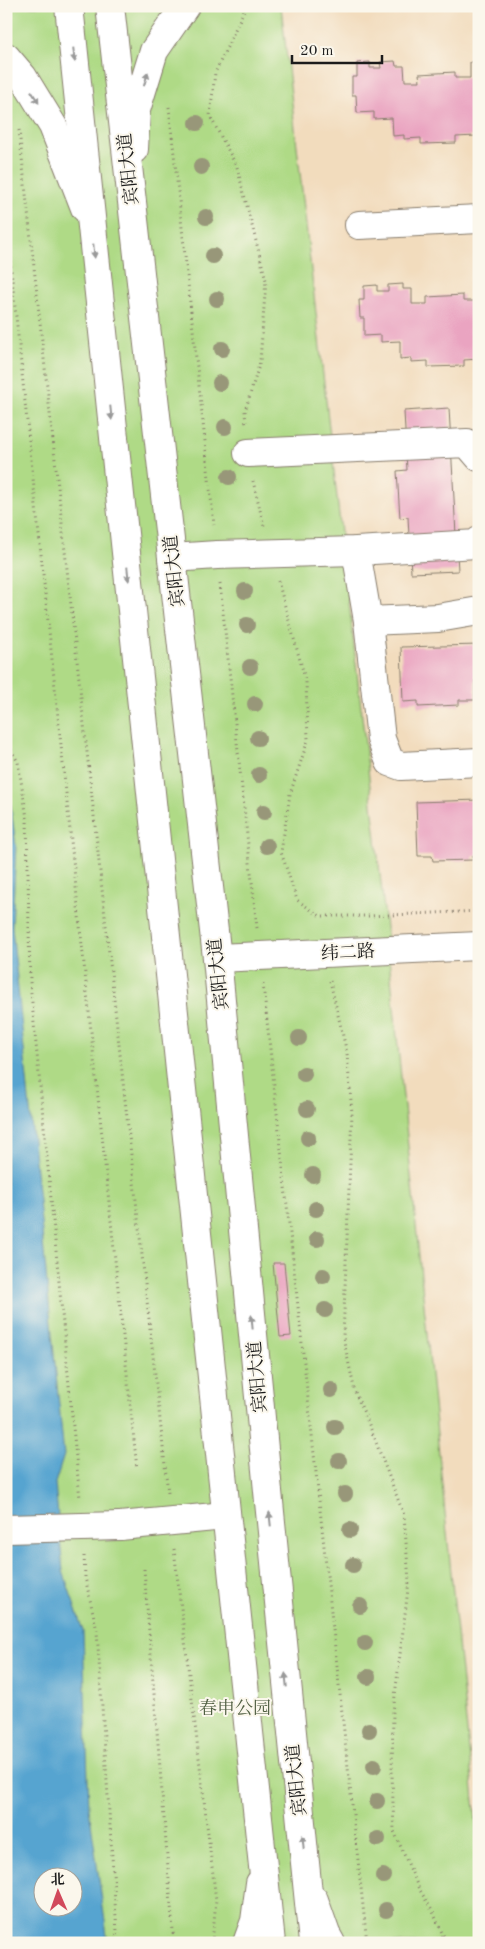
<svg xmlns="http://www.w3.org/2000/svg" width="485" height="1949" font-family="'Old Standard TT','Noto Serif SC',serif">
	<rect width="100%" height="100%" fill="#fbf7ec"/>
	<filter id="ink" filterUnits="userSpaceOnUse"><feTurbulence type="fractalNoise" baseFrequency=".02" numOctaves="2"/><feDisplacementMap in="SourceGraphic" scale="10" xChannelSelector="R" yChannelSelector="G"/><feConvolveMatrix kernelMatrix="1 2 1 2 8 2 1 2 1" color-interpolation-filters="sRGB"/></filter>
	<filter id="wash" filterUnits="userSpaceOnUse"><feTurbulence type="fractalNoise" baseFrequency=".0096" numOctaves="4" result="noise"/><feDisplacementMap in="SourceGraphic" scale="20" xChannelSelector="R" yChannelSelector="G"/><feGaussianBlur stdDeviation="1.12" result="paint"/><feColorMatrix in="noise" values="0 0 0 0 0 0 0 0 0 0 0 0 0 0 0 0 0 1.4 0 .05"/><feComposite in="paint" operator="in"/></filter>
	<g filter="url(#wash)">
		<rect width="100%" height="100%" fill="#f2dcbd"/>
		<path fill="#afda86" stroke="#667b51" fill-rule="evenodd" d="M6 6H281L385 918 479 1850V1943H6ZM42 1876H72V1906H42Z"/>
		<path fill="#57a4d0" stroke="#3a6076" fill-rule="evenodd" d="M6 784 9 792 16 846 12 927 64 1455 55 1483 63 1571 83 1631 89 1808 107 1936 106 1943H6ZM42 1876H72V1906H42Z"/>
		<g id="blocks">
			<g fill="#eaa4c1">
				<polygon points="395,61 396,66 404,66 405,81 420,81 419,74 455,72 455,78 470,78 470,62 479,62 479,132 475,132 476,136 456,137 456,143 421,144 421,138 404,139 404,135 393,136 392,118 374,119 374,112 357,113 356,95 352,95 352,77 357,77 357,63 370,62 370,68 381,68 380,62"/>
				<polygon points="403,284 403,289 412,289 412,304 427,304 427,297 463,295 463,301 479,301 479,359 464,360 464,366 428,367 428,361 411,362 411,358 400,359 400,341 381,342 381,335 364,336 364,318 360,318 359,300 364,300 364,286 377,285 377,291 388,291 388,285"/>
				<polygon points="449,408 458,571 411,573 408,517 400,518 397,471 407,470 404,411"/>
				<polygon points="479,645 479,680 475,680 475,700 459,700 459,705 418,707 418,701 403,702 401,647"/>
				<polygon points="479,800 479,855 473,855 473,860 433,861 432,856 418,856 416,802"/>
				<polygon points="273,1263 284,1263 291,1336 280,1337"/>
			</g>
		</g>
	</g>
	<g filter="url(#ink)">
		<use href="#blocks" fill-opacity="0" stroke="#877c6c" stroke-width="1"/>
		<g fill="none" stroke-linecap="round" stroke-linejoin="round">
			<g stroke="#877c6c" stroke-width="30">
				<g id="minor">
					<polyline points="6,57 23,77 53,126 85,208"/>
					<polyline points="134,149 136,110 154,51 185,6"/>
					<polyline points="359,225 479,219"/>
					<polyline points="248,453 467,443 479,457"/>
					<polyline points="356,551 368,621 381,739 390,762 401,766 479,762"/>
					<polyline points="172,558 217,555 356,551 477,544 479,541"/>
					<polyline points="368,621 438,618 479,611"/>
					<polyline points="217,958 479,946"/>
					<polyline points="120,1526 225,1516"/>
					<polyline points="314,1900 326,1934 331,1943"/>
					<polyline points="247,1943 255,1921 260,1883"/>
				</g>
			</g>
			<g stroke="#877c6c" stroke-width="30">
				<g id="highway">
					<polyline points="69,6 271,1943"/>
					<polyline points="110,6 217,958 270,1512 313,1943"/>
				</g>
			</g>
			<g stroke="#877c6c" stroke-width="3" stroke-dasharray="1 4" stroke-linecap="butt">
				<polyline points="246,6 215,73 210,116 237,167 266,280 260,362 245,411 246,426"/>
				<polyline points="169,107 214,525"/>
				<polyline points="19,130 168,1493"/>
				<polyline points="6,221 137,1469"/>
				<polyline points="253,481 264,526"/>
				<polyline points="278,581 306,682 308,740 290,794 281,852 297,900 320,916 368,916 479,911"/>
				<polyline points="220,584 257,928"/>
				<polyline points="6,741 18,762 27,818 30,982 80,1499"/>
				<polyline points="330,981 347,1053 352,1113 343,1337 355,1392 370,1427 404,1515 409,1581 393,1712 392,1774 394,1831 418,1887 433,1912 443,1935 439,1943"/>
				<polyline points="263,984 367,1943"/>
				<polyline points="174,1549 216,1900 212,1943"/>
				<polyline points="84,1556 85,1577 97,1631 117,1932 115,1943"/>
				<polyline points="144,1569 174,1943"/>
				<polyline points="443,1935 451,1943"/>
			</g>
			<use href="#minor" stroke="#fff" stroke-width="28"/>
			<use href="#highway" stroke="#fff" stroke-width="28"/>
			<g stroke="#877c6c" stroke-width="30" stroke-linecap="butt">
				<polyline id="minor-bridge" points="6,1529 120,1526"/>
			</g>
			<use href="#minor-bridge" stroke="#fff" stroke-width="28"/>
		</g>
		<g fill="#989779">
			<circle cx="197" cy="123" r="8"/>
			<circle cx="201" cy="167" r="8"/>
			<circle cx="206" cy="217" r="8"/>
			<circle cx="213" cy="256" r="8"/>
			<circle cx="217" cy="299" r="8"/>
			<circle cx="222" cy="349" r="8"/>
			<circle cx="220" cy="383" r="8"/>
			<circle cx="225" cy="427" r="8"/>
			<circle cx="229" cy="477" r="8"/>
			<circle cx="245" cy="591" r="8"/>
			<circle cx="247" cy="625" r="8"/>
			<circle cx="250" cy="667" r="8"/>
			<circle cx="255" cy="704" r="8"/>
			<circle cx="258" cy="738" r="8"/>
			<circle cx="259" cy="775" r="8"/>
			<circle cx="264" cy="812" r="8"/>
			<circle cx="267" cy="846" r="8"/>
			<circle cx="299" cy="1038" r="8"/>
			<circle cx="304" cy="1074" r="8"/>
			<circle cx="307" cy="1109" r="8"/>
			<circle cx="308" cy="1138" r="8"/>
			<circle cx="313" cy="1175" r="8"/>
			<circle cx="316" cy="1209" r="8"/>
			<circle cx="317" cy="1239" r="8"/>
			<circle cx="323" cy="1276" r="8"/>
			<circle cx="325" cy="1310" r="8"/>
			<circle cx="331" cy="1390" r="8"/>
			<circle cx="335" cy="1427" r="8"/>
			<circle cx="339" cy="1461" r="8"/>
			<circle cx="345" cy="1494" r="8"/>
			<circle cx="350" cy="1530" r="8"/>
			<circle cx="353" cy="1565" r="8"/>
			<circle cx="360" cy="1606" r="8"/>
			<circle cx="365" cy="1643" r="8"/>
			<circle cx="368" cy="1677" r="8"/>
			<circle cx="369" cy="1730" r="8"/>
			<circle cx="374" cy="1766" r="8"/>
			<circle cx="377" cy="1801" r="8"/>
			<circle cx="378" cy="1839" r="8"/>
			<circle cx="383" cy="1876" r="8"/>
			<circle cx="386" cy="1910" r="8"/>
		</g>
		<defs><path id="oneway-solid" d="M-6-.8H1V-3.2L6.5 0L1 3.2V.8H-6Z" transform="scale(1.25)"/></defs>
		<g fill="#999">
			<use href="#oneway-solid" transform="translate(74 55) rotate(84)"/>
			<use href="#oneway-solid" transform="translate(146 79) rotate(-73)"/>
			<use href="#oneway-solid" transform="translate(35 97) rotate(58)"/>
			<use href="#oneway-solid" transform="translate(94 251) rotate(84)"/>
			<use href="#oneway-solid" transform="translate(111 413) rotate(84)"/>
			<use href="#oneway-solid" transform="translate(128 574) rotate(84)"/>
			<use href="#oneway-solid" transform="translate(252 1322) rotate(-95)"/>
			<use href="#oneway-solid" transform="translate(270 1519) rotate(-96)"/>
			<use href="#oneway-solid" transform="translate(286 1680) rotate(-96)"/>
			<use href="#oneway-solid" transform="translate(303 1842) rotate(-96)"/>
		</g>
	</g>
	<g text-anchor="middle" stroke-width="4" stroke-linejoin="round" paint-order="stroke">
		<g font-size="18" fill="#1c1c1c" stroke="#fbf7ec">
			<text transform="translate(128 169) rotate(-96)" y="6">宾阳大道</text>
			<text transform="translate(174 571) rotate(-96)" y="6">宾阳大道</text>
			<text transform="translate(348 952) rotate(-3)" y="6">纬二路</text>
			<text transform="translate(218 974) rotate(-96)" y="6">宾阳大道</text>
			<text transform="translate(257 1377) rotate(-95)" y="6">宾阳大道</text>
			<text transform="translate(296 1780) rotate(-96)" y="6">宾阳大道</text>
		</g>
		<g font-size="18" fill="#4f5e41" stroke="#fbf7ec">
			<text x="235" y="1714">春申公园</text>
		</g>
	</g>
	<rect width="485" height="1949" fill="none" stroke="#fbf7ec" stroke-width="25"/>
	<g transform="translate(58 1892) rotate(358)"><circle r="24" fill="#fbf7ec" stroke="#a29f99"/>
	<path d="M0-4L9 19L0 12L-9 19Z" fill="#d1495b"/>
	<text y="-8" font-size="14" font-weight="bold" text-anchor="middle" fill="#1c1c1c">北</text>
	</g>
	<path d="M292 55v8h90v-8" fill="none" stroke="#1c1c1c" stroke-width="2.5"/>
	<text x="300" y="55" font-size="15" fill="#1c1c1c" stroke="#fbf7ec" stroke-width="4" paint-order="stroke">20 m</text>
</svg>
